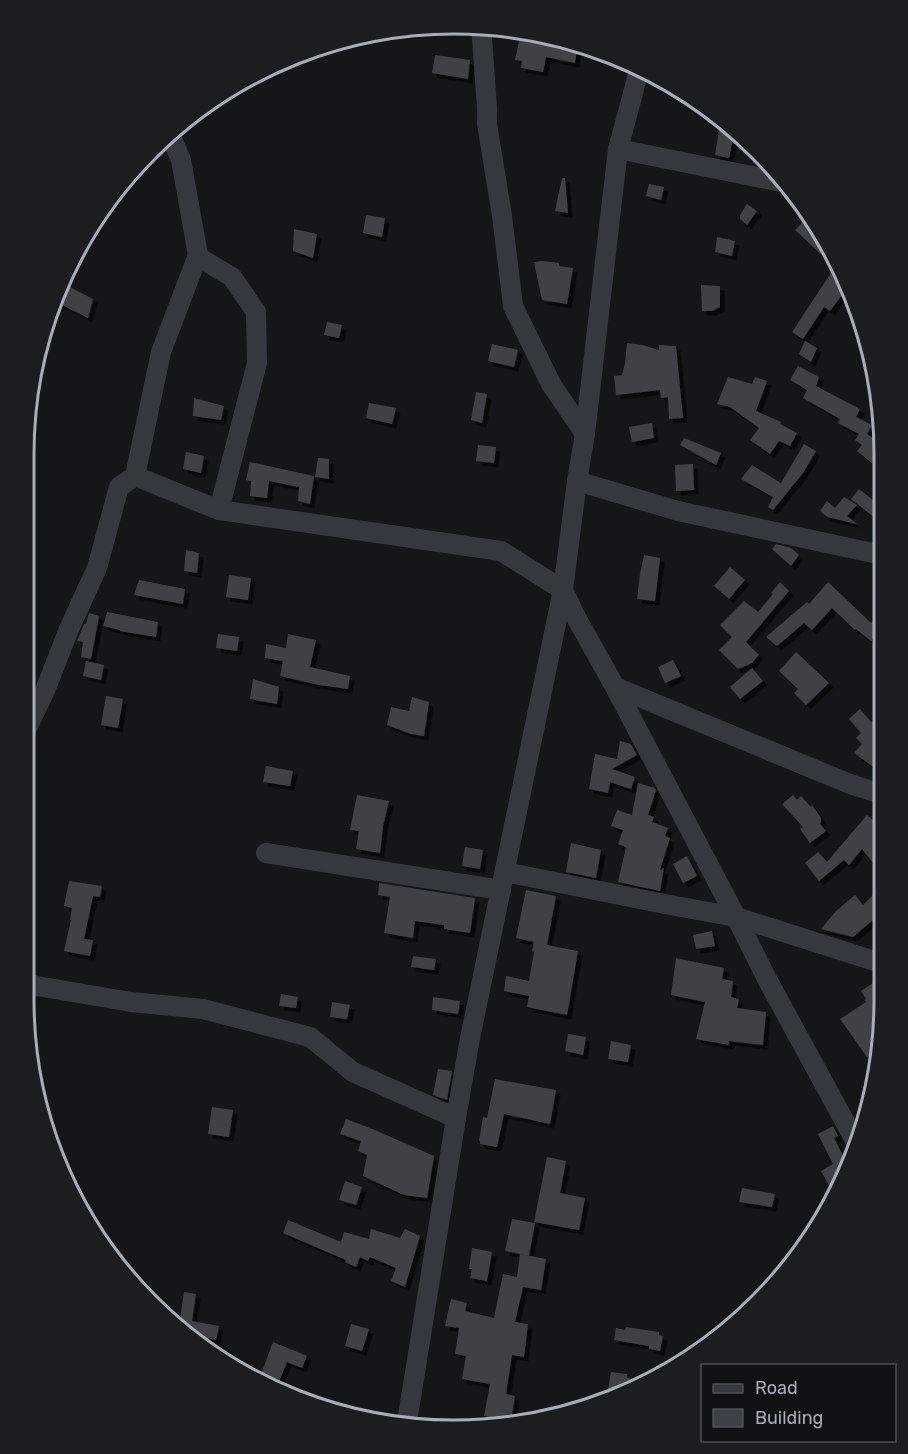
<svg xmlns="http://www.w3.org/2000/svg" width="908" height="1454" font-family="Rubik,sans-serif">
	<defs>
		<filter id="shadow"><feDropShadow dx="4.5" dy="4.5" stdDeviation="0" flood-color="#0009"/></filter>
	</defs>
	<rect width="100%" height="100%" fill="#161618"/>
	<g fill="#404145" filter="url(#shadow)">
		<polygon points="531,39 564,45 564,42 578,44 575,63 546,57 543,72 521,68 522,61 515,60 519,41 530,43"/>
		<polygon points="435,55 470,60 468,79 432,73"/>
		<polygon points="720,124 729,126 735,130 729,158 715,155"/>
		<polygon points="562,178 565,178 568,213 555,211"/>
		<polygon points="649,184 664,187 661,200 646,196"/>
		<polygon points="747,204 757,211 747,225 740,219 740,215"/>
		<polygon points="366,215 385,218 382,237 363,233"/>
		<polygon points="805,220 821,235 823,234 827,239 840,272 795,230"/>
		<polygon points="294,229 317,234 313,258 293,251"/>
		<polygon points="717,237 735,241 732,256 715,252"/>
		<polygon points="542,261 559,263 559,266 573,268 567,304 542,300 534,262"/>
		<polygon points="833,270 842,277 847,288 830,311 824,307 803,339 792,332"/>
		<polygon points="701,285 720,286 720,307 712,311 702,311"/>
		<polygon points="59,286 67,289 68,286 93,299 88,318 54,301"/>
		<polygon points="327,322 342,325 339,338 324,335"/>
		<polygon points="805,341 817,348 811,362 799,354"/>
		<polygon points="627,343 642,345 659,350 659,345 676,346 683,418 669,419 668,397 661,398 660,390 616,395 614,376 622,375 625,363"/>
		<polygon points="492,344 518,350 514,367 488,361"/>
		<polygon points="798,366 819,377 816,386 860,409 856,417 872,425 867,434 883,445 883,472 857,451 862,445 855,440 859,434 838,423 840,419 803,398 807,390 790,380"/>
		<polygon points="728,377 752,384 755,377 767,381 756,411 781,422 780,424 797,433 790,446 779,441 770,454 750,440 759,428 730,407 717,404"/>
		<polygon points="476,392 487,394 482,423 471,420"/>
		<polygon points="194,398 224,406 221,420 193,416"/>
		<polygon points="369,403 396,408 392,424 366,418"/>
		<polygon points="652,423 654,438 632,442 629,427"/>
		<polygon points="684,438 721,453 716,465 680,445"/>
		<polygon points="804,444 816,451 803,473 773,510 768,507 773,497 741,479 752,465 781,483"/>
		<polygon points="478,445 496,447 494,463 476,461"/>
		<polygon points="186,452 204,456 201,473 183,469"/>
		<polygon points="318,458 329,459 329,479 315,477"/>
		<polygon points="250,462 314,476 310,504 298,501 299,487 269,481 267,498 250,496 251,481 246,480"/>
		<polygon points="693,464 694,490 676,491 675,465"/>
		<polygon points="859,489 883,508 875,518 851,499"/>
		<polygon points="844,497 857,505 847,516 857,524 827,517 820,511 827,501 835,508"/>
		<polygon points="776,544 791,548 799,555 791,566 772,549"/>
		<polygon points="186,550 199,553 197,573 184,571"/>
		<polygon points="644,555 660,558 655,601 637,599 640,574"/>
		<polygon points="730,567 745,580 729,599 714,586"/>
		<polygon points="229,575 251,578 248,600 226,597"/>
		<polygon points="139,580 185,589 183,604 134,595"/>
		<polygon points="780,582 789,591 746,642 759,655 752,663 738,669 719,650 732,637 720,625 744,601 758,612 773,594 771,593"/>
		<polygon points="828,582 871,623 882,609 882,627 871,641 856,629 855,630 832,608 812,630 804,623 777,646 766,637 807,602 809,604"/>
		<polygon points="107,612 158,622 156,637 120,631 120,630 103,626"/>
		<polygon points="89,613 99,616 91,659 81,657 83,642 77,641 84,624 86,624"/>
		<polygon points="218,634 239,637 237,651 216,648"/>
		<polygon points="288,634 316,640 310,667 350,676 348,689 319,685 280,676 283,661 265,658 266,644 286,648"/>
		<polygon points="796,652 829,683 806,705 794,693 798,689 779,671"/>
		<polygon points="673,660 681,676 665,683 658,667"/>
		<polygon points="86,661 104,665 101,680 83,676"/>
		<polygon points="752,668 763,681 740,699 730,687"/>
		<polygon points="253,679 279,687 277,704 250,699"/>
		<polygon points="106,696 123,699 118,728 101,725"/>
		<polygon points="412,697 429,702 424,736 411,734 387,725 391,707 409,711"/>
		<polygon points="860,709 871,722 882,714 882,773 854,753 862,744 856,738 861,733 849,719"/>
		<polygon points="620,741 631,744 637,755 612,769 635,777 631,789 610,782 608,793 589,789 595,754 617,759"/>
		<polygon points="266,766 293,771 290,786 263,782"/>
		<polygon points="638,783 655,788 656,790 648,815 654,817 652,822 668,828 665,836 670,838 660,870 664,868 660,891 618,882 626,847 618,844 623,830 611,826 617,810 632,815"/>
		<polygon points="357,795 389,801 383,826 380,853 356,849 359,831 350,830"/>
		<polygon points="793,795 797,800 801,796 811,807 812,805 821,818 821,822 820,824 826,831 810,843 800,829 803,827 782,804"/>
		<polygon points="867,815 881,827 881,873 862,849 849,865 844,860 819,881 805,863 818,852 827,862"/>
		<polygon points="571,843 601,850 596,878 566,872"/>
		<polygon points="465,847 483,850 480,869 462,866"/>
		<polygon points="687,856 697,876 683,883 673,864"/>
		<polygon points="69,881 102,886 100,897 93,896 84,939 93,940 90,956 64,951 71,920 70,920 72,908 64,906"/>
		<polygon points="379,883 475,898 470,933 444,929 444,925 415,921 413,938 384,933 390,897 378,895"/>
		<polygon points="881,887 881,928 874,919 853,937 821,929 836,911 855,895 863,905"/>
		<polygon points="526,890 556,896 547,945 578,951 567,1015 527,1007 529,996 504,991 506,976 529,981 534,952 532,951 534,942 516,938"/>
		<polygon points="712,931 715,946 696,949 693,935"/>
		<polygon points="413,956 436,959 434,970 411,967"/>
		<polygon points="676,958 724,968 722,979 733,981 731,997 739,999 737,1008 766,1012 763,1045 729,1041 729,1045 696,1039 705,1002 671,995"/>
		<polygon points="881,978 880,1056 877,1067 870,1055 867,1057 840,1019 866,1002 865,1000 866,999 861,991"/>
		<polygon points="281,994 298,997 296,1008 279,1006"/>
		<polygon points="433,997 460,1001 458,1014 432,1010"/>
		<polygon points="332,1002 350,1005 347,1019 330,1017"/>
		<polygon points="568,1034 586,1037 583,1055 565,1051"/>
		<polygon points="611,1041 631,1045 628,1062 608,1059"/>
		<polygon points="438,1069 452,1071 447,1100 433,1095"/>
		<polygon points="495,1079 556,1090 550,1124 504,1114 497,1147 480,1144 480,1141 479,1141 483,1117 487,1118"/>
		<polygon points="212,1107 233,1110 229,1137 208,1134"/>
		<polygon points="346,1119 375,1130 434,1156 427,1198 404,1195 363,1176 367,1155 358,1151 361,1141 340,1134"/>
		<polygon points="833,1126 838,1136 834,1138 849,1168 834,1195 821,1171 833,1164 818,1134"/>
		<polygon points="547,1157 566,1161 560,1193 585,1198 579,1230 534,1222"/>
		<polygon points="345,1181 362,1187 356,1205 339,1200"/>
		<polygon points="742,1188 775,1194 772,1207 739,1202"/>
		<polygon points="512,1219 535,1223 529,1256 505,1251"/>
		<polygon points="288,1220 341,1242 344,1232 369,1239 371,1229 400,1238 405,1229 420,1236 405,1287 391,1281 396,1268 370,1257 368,1261 360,1257 356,1267 345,1262 346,1260 283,1233"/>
		<polygon points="472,1248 492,1252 487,1281 470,1278 472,1269 469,1269"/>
		<polygon points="520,1254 546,1259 541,1290 523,1287 515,1322 528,1324 524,1357 512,1355 506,1394 515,1396 511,1421 484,1416 490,1384 462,1379 466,1356 455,1354 459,1328 445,1326 451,1299 467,1303 465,1311 494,1318 503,1274 517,1277"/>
		<polygon points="184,1292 196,1294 192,1321 219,1326 216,1340 186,1334 179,1327"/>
		<polygon points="351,1324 369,1329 362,1351 345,1346"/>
		<polygon points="626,1327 659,1332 659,1335 663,1336 660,1351 649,1349 649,1346 614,1340 616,1328 625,1330"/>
		<polygon points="273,1342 307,1356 302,1368 287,1362 278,1384 260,1377"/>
		<polygon points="611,1372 627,1374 627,1378 642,1380 607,1396"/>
	</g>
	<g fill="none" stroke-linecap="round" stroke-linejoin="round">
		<g stroke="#37383d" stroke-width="20">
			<polyline points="481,25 487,107 487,124 502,216 513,306 551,384 585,434"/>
			<polyline points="640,67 618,149 585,434 577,481 563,590 577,619 615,687 736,917 767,979 857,1144"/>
			<polyline points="169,132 181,160 198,255 161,352 135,476 219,510 501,551 563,590 470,1038 456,1118 407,1422"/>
			<polyline points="618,149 786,183"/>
			<polyline points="198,257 232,277 256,312 257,363 219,510"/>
			<polyline points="577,481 678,511 882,555"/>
			<polyline points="615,687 850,784 881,794"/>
			<polyline points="26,730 44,693 69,629 97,568 119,487 135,476"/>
			<polyline points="266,853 501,890"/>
			<polyline points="505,872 665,904 736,917 881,963"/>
			<polyline points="24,982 37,986 131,1002 203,1009 310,1037 353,1072 456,1118"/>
		</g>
	</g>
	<path d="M0 0H908V1454H0ZM454 34H454A420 420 0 0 1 874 454V1000A420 420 0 0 1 454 1420H454A420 420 0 0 1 34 1000V454A420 420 0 0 1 454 34Z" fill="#1d1d20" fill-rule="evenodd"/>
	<path fill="none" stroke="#a8adb8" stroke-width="3" d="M454 34H454A420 420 0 0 1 874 454V1000A420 420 0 0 1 454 1420H454A420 420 0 0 1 34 1000V454A420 420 0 0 1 454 34Z"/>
	<rect x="701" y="1364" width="195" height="78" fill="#111113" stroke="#4d4f55" stroke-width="1.5"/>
	<rect x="713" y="1384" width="30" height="9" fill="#37383d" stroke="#4d4f55" stroke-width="1.5"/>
	<text x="755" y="1394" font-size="18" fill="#a8adb8">Road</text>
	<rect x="713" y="1409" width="30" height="18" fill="#404145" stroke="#4d4f55" stroke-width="1.5"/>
	<text x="755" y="1424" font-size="18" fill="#a8adb8">Building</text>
</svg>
